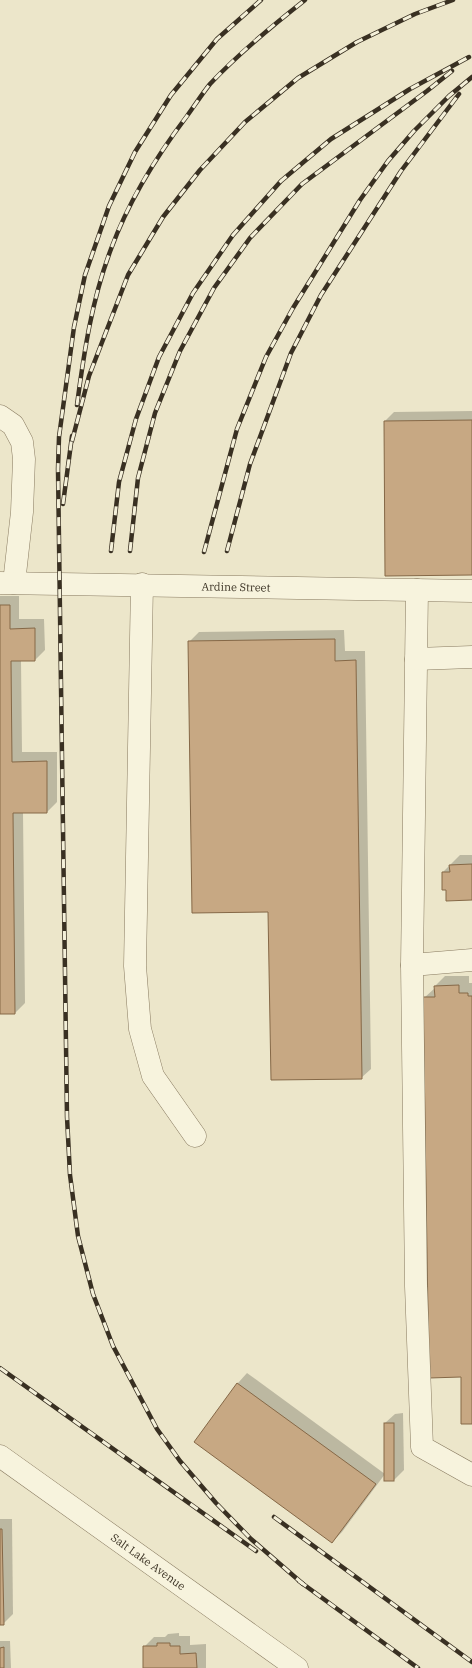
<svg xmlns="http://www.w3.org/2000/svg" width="472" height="1668" font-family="'IBM Plex Serif',serif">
	<rect width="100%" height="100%" fill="#ece6ca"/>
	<g fill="#0003">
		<polygon points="472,411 472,574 384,422 394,412"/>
		<polygon points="0,596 19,596 19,619 44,619 45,650 35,660 21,660 22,752 57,752 57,802 47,812 23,812 25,1003 15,1013 0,1013"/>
		<polygon points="344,630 345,651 365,651 371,1069 361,1078 269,911 189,642 199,632"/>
		<polygon points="460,855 472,855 472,899 447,889 443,872"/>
		<polygon points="445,976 469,976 469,983 472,983 472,1423 462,1376 424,998 435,988 435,986"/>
		<polygon points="247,1373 385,1474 342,1532 332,1542 195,1441 238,1383"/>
		<polygon points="403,1413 404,1470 394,1480 385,1423 395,1414"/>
		<polygon points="0,1519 12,1519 13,1614 3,1624 0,1624"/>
		<polygon points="179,1633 179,1636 190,1636 190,1645 206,1644 206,1668 144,1668 144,1647 154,1637 165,1637 168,1634"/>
		<polygon points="0,1641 10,1641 11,1668 0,1668"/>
	</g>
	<g fill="#c7a883" stroke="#856847">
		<polygon points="472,420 472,575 385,576 384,421"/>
		<polygon points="0,605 10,605 10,629 35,628 35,661 11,661 12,762 47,761 47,813 13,813 15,1014 0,1014"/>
		<polygon points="335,639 335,661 356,660 362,1079 271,1080 268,912 192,913 188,641"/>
		<polygon points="472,864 472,900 446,901 446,890 442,890 442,872 450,872 449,865"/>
		<polygon points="459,985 459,993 468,993 468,996 472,996 472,1424 461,1424 461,1377 429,1378 423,997 435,997 434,986"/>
		<polygon points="237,1383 376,1484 332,1543 194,1442"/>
		<rect x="384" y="1423" width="10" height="58"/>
		<polygon points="0,1529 2,1529 4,1625 0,1625"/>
		<polygon points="157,1643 170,1643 170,1646 180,1646 180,1654 196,1653 197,1668 143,1668 143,1646 157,1646"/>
		<polygon points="4,1647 4,1668 0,1668 0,1648"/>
	</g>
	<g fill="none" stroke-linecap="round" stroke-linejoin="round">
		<g stroke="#887a60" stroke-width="23">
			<g id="minor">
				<polyline points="0,416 13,425 22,442 24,459 22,512 14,583"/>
				<path id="s1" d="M0 583 472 591"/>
				<polyline points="142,584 135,966 140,1029 153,1076 195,1136"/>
				<polyline points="417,590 412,965 416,1286 422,1447 472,1475"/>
				<polyline points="416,659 472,657"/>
				<polyline points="412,965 472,960"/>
				<path id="s2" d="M0 1456 297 1668"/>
			</g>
		</g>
		<use href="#minor" stroke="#f7f3dd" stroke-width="22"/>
		<g stroke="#393022" stroke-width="4.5">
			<g id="rail">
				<polyline points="261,0 217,39 171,95 135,152 109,206 85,275 74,327 59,437 58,469 67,1117 70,1175 78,1236 93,1294 113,1346 157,1429 180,1461 216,1503 251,1539 303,1584"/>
				<path d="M77 405C84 352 92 299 111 249 129 200 156 157 187 116 195 105 202 94 210 84 239 53 272 26 305 0"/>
				<polyline points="72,441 89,376 128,275 163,217 200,170 245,122 298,78 357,42 415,14 453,0"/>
				<polyline points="63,504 72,436"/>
				<polyline points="111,551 119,482 136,419 159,357 193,293 233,235 281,181 331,139 410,89 469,57"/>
				<polyline points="130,551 138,478 155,413 180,351 214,288 250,238 302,184 427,91 452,71"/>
				<polyline points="227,551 250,464 291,353 321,295 401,171 459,94"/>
				<polyline points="204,552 237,429 266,357 293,308 360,200 388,161 414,131 449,96 472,77"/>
				<polyline points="0,1368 256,1551"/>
				<polyline points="274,1517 472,1662"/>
				<polyline points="299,1581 418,1668"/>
			</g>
		</g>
		<use href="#rail" stroke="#f4f0d9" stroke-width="3" stroke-dasharray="9" stroke-linecap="butt"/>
	</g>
	<g text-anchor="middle" stroke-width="4" stroke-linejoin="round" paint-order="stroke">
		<g font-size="11" fill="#393022" stroke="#f4f0d9">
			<text dy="4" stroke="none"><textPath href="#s1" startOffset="236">Ardine Street</textPath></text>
			<text dy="4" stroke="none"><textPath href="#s2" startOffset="182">Salt Lake Avenue</textPath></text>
		</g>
	</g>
</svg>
